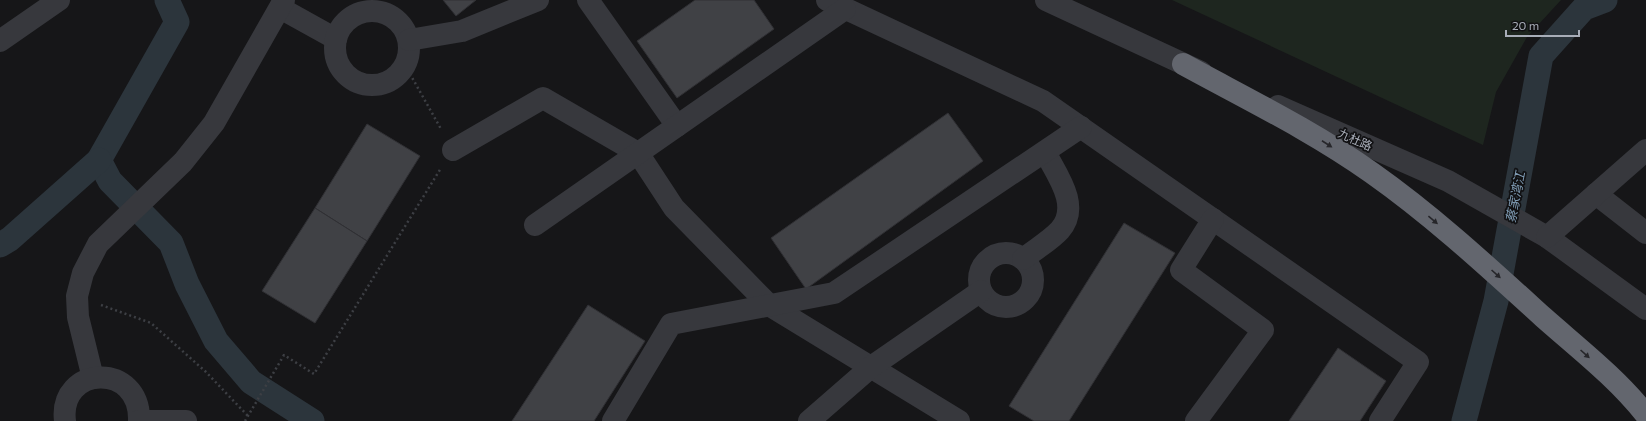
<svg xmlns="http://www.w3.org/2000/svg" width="1646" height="421" font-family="Commissioner,'Noto Sans SC',sans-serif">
	<rect width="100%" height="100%" fill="#161618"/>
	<polygon fill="#1e261f" points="1172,0 1561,0 1527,37 1496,92 1483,145"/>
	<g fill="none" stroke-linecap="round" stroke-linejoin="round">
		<g stroke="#2c353c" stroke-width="25">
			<polyline points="167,0 177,22 99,160 110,181 171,243 187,284 216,341 251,382 312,421"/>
			<polyline points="0,245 10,239 99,160"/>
			<polyline points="1464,421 1496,301 1541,56 1584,8 1605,0"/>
		</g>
	</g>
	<g fill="#404145" stroke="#303034">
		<polygon points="443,0 476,0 456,16"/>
		<polygon points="695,0 754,0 774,29 677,98 637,41"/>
		<polygon points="948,113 983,161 806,289 771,238"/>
		<polygon points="367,124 420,156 367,241 315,208"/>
		<polygon points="315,208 367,241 315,323 262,291"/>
		<polygon points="1124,223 1175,253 1069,421 1034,421 1009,406"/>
		<polygon points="588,305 645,341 594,421 512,421"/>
		<polygon points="1338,348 1386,381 1360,421 1289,421"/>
	</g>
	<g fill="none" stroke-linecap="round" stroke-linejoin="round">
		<g stroke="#3d3f44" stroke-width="2.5" stroke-dasharray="2 3" stroke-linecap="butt">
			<polyline points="405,65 441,129"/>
			<polyline points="101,305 151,323 206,372 248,416"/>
			<polyline points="245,421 284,355 314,374 441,168"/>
		</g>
		<g stroke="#37383d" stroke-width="22">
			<polyline points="588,0 677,126"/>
			<polyline points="827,0 1043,101 1418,362 1380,421"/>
			<polyline points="1046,0 1201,72"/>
			<polyline points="280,8 336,39"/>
			<circle cx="372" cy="48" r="37"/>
			<polyline points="409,40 462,31 538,0"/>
			<polyline points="0,41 59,0"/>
			<polyline points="1278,106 1448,181 1547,237 1646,309"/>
			<polyline points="453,150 543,98 638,153 674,208 769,305 959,421"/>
			<polyline points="1596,194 1646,233"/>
			<polyline points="535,225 845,9"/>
			<polyline points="1547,237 1646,150"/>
			<circle cx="1006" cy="280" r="27"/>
			<path d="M1023 259C1034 250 1050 241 1060 230 1081 206 1057 175 1045 152"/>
			<polyline points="93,378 78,317 77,296 83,273 98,244 183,162 214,123 284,0"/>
			<path d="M65 421C58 365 141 361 139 421"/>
			<polyline points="139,421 186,421"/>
			<polyline points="613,421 671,324 834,293 1081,127"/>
			<polyline points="809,421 871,367 981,291"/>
			<polyline points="1196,421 1263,330 1181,270 1213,219"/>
		</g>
		<path stroke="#63666e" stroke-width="22" d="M1183 64C1247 99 1313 131 1372 173 1433 216 1488 267 1543 317 1578 348 1617 378 1646 415"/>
	</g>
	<defs><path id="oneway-solid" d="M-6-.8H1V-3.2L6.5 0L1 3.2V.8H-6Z"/></defs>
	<g fill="#26262a">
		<use href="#oneway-solid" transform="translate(1327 144) rotate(33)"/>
		<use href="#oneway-solid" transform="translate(1433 220) rotate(40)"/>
		<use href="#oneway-solid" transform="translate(1496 274) rotate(42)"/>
		<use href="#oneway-solid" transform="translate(1585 354) rotate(42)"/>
	</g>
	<g text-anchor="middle" stroke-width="3.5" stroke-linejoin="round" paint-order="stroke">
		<g font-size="12" fill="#a8adb8" stroke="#111113">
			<text transform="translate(1355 140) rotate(24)" y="4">九杜路</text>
		</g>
		<g font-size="13" font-style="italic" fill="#7f9bb3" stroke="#111113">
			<text transform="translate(1515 197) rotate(-79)" y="5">蔡家湾江</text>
		</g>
	</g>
	<path d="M1506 30v6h73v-6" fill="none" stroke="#a8adb8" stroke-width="2"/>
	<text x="1512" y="30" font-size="12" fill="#a8adb8" stroke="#111113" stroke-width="3" paint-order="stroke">20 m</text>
</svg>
